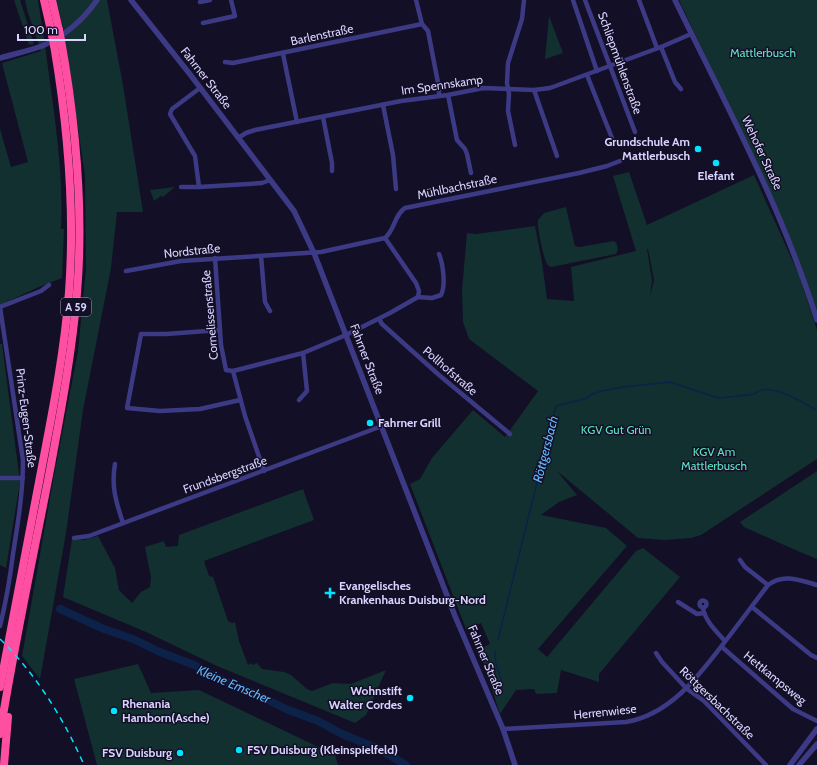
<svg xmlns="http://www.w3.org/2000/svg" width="817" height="765" font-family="Cabin,sans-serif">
	<rect width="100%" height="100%" fill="#130f26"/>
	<g fill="#12302f" fill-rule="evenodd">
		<polygon points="14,0 20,0 34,44 29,45"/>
		<path d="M25 0H38C44 37 49 75 54 112 59 151 63 190 61 229H64L62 278 39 287 0 305V129L11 167 28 162 2 63 41 51 28 13Z"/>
		<polygon points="56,0 107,0 123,85 143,212 117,212 111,268 83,410 66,533 40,679 22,656 53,481 78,351 86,268 85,176 64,30"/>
		<polygon points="679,0 817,0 817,315 740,129"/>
		<polygon points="549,16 563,53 545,59"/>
		<path d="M629 172 647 225 754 175 799 275 817 330V459L701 535 691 538 665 540 638 538 557 471 577 495 559 502 541 515 606 528 627 546 538 649 547 657 636 551 643 548 680 577 599 674V682L561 670 557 693 536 694 534 689 516 690 500 714 479 649 490 644 481 623 466 629 410 484 420 479 432 458 473 410 505 437 538 391 469 339 463 322 462 290 467 233 476 234 535 226 542 262 547 299 574 301 571 267 636 251 613 176ZM647 249H648L654 280 650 296 652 280Z"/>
		<polygon points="175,187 163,197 161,196 154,201 150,190"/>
		<path d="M566 207 575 246 579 247 614 241C618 244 619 249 616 254L551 267C548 265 548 266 546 262 543 255 537 228 538 220L544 213Z"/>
		<polygon points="0,344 2,344 20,482 6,568 0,565"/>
		<polygon points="817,471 817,559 793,549 744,527 740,522"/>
		<polygon points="303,489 314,520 204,561 209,576 213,577 228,621 232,623 235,622 239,641 248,665 251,663 252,665 257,663 262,669 284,672 291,675 307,689 312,691 333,683 351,684 386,670 366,715 355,723 217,666 146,632 63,597 72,539 84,540 98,536 115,568 119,590 132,603 141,592 150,587 151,578 145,547 164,541 166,547 178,546 179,535"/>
		<polygon points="138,664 151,693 199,690 335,755 338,765 97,765 74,679"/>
	</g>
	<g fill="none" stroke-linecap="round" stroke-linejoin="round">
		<g stroke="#0c2248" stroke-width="1.5">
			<path d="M498 640 556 406 587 398 592 394 602 391 623 387 670 382 715 397 720 398 755 394C767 380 805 403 817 411"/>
			<path d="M495 651C495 656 495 662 497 667 500 677 505 684 499 695"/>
		</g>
		<polyline stroke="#0c2248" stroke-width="8" points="60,609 104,629 133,639 160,652 194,665 224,681 256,694 286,709 318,721 342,734 379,749 406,765"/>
		<g stroke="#3d3a85" stroke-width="4.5">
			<polyline points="416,0 422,24 428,31 439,88 439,95"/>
			<polyline points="573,0 597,71"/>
			<polyline points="585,0 635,132"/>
			<polyline points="639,0 657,48"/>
			<polyline points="200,2 210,0"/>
			<polyline points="203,23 235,16 231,0"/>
			<polyline points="661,47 675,82 681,89"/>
			<polyline points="283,54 297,122"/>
			<polyline points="225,62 233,63 422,24"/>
			<polyline points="587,75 612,138"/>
			<polyline points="200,88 172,109 170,114 195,156 199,187 262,183 270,180"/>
			<polyline points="534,90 557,156"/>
			<polyline points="448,95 457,140 465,149 467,154 471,173"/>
			<polyline points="383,105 393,155 396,189"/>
			<polyline points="323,117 332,163 332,171"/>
			<polyline points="238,138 246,133 255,130 401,101 448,95 483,88 534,90 550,88 661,47 691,34"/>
			<polyline points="515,145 508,111 509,94 507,83 508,63 522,19 524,0"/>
			<polyline points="181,187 199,187"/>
			<polyline points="261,256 265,302 270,311"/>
			<polyline points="215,258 221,345 226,370 233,371 303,353 346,335 390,313 418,297 419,291 416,283 385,238"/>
			<path d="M126 271 181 261 321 252 385 238C395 230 394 215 405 208L579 173 607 166 620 161"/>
			<path d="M418 297 432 298 441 295C446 285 443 264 439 254"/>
			<polyline points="0,307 41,291 49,285"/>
			<polyline points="379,319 382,324 439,375 510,434"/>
			<polyline points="220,330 166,334 141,334 127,408 160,411 200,409 240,400"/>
			<polyline points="233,371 245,416 264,471"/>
			<polyline points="299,400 307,391 303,353"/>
			<path d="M115 464C111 486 116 502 123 523"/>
			<polyline points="0,478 23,478"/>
			<polyline points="74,538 89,536 382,426"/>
			<polyline points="740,560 745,567 768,585"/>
			<circle cx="703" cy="604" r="3.5"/>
			<polyline points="678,602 697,614 704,613"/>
			<polyline points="752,607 811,655 817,658"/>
			<path d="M703 608C705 621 717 632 725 641"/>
			<path d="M0 626C6 602 10 578 13 554 18 523 23 492 23 460L0 307"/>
			<polyline points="722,647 793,709 817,721"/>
			<polyline points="656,653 662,662 687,689 704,701 766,765"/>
			<path d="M503 729 626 722C672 714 700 674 727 639 741 621 754 603 768 585 783 573 800 580 817 585"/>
		</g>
		<g stroke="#3d3a85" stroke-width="5.5">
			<polyline points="131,0 189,73 294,211 314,253 455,616 503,729 515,765"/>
			<path d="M675 0C726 105 782 208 817 320"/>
			<path d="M0 58C14 54 28 51 42 46 64 37 84 19 97 0"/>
			<polyline points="790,765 817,729"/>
			<polyline points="799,765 817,744"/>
		</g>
		<g stroke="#ff4fa3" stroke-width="8">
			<polyline points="44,0 52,35"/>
			<polyline points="52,0 59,30"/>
			<path d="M0 687C13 618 26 550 39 482 51 419 64 356 69 292 75 209 68 127 54 45"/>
			<path d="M0 734C14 645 33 558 50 470 61 411 72 353 77 293 84 208 76 124 61 40"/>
			<polyline points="4,765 8,717"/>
		</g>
		<path stroke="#00e5ff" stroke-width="1.5" stroke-dasharray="6 5" stroke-linecap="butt" d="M0 639C36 674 64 719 84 765"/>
		<g stroke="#ff4fa3" stroke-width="8">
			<polyline points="59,30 61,40"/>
			<polyline points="52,35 54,45"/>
		</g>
	</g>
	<g fill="#00e5ff" stroke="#130f26" stroke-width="1.5">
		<circle cx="698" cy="149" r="4"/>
		<circle cx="716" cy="163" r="4"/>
		<circle cx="370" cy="423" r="4"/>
		<path d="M328 587h4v4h4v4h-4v4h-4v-4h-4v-4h4z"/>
		<circle cx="410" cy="698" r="4"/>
		<circle cx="114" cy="711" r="4"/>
		<circle cx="239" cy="750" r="4"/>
		<circle cx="180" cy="753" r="4"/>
	</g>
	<g text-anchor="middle" stroke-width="3" stroke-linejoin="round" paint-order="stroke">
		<rect fill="#130f26" stroke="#9e99be" stroke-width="1" x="61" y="298" width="30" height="18" rx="3"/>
		<g font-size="11" font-weight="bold" fill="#d9d4ff">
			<text x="76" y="311">A 59</text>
		</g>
		<g font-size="12" fill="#d9d4ff" stroke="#130f26">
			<text transform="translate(322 35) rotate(-12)" y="4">Barlenstraße</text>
			<text transform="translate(620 63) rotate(70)" y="4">Schliepmühlenstraße</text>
			<text transform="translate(206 78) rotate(52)" y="4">Fahrner Straße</text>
			<text transform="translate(442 85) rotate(-8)" y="4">Im Spennskamp</text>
			<text transform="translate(762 153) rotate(65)" y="4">Wehofer Straße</text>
			<text transform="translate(457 187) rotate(-12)" y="4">Mühlbachstraße</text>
			<text transform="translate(192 251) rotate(-6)" y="4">Nordstraße</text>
			<text transform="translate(210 315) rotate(-95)" y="4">Cornelissenstraße</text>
			<text transform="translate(367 359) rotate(69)" y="4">Fahrner Straße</text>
			<text transform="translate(450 371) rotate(41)" y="4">Pollhofstraße</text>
			<text transform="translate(26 418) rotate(83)" y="4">Prinz-Eugen-Straße</text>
			<text transform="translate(225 475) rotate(-20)" y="4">Frundsbergstraße</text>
			<text transform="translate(486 660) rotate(67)" y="4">Fahrner Straße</text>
			<text transform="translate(775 678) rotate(39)" y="4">Hettkampsweg</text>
			<text transform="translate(717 703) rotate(44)" y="4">Röttgersbachstraße</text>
			<text transform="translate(605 712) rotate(-6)" y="4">Herrenwiese</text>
		</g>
		<g font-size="12" fill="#5fe0c0" stroke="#130f26">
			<text x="763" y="57">Mattlerbusch</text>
			<text x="616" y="434">KGV Gut Grün</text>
			<text x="714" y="456">KGV Am<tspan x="714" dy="14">Mattlerbusch</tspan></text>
		</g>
		<g font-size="12" font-weight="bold" fill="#d9d4ff" stroke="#130f26" text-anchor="start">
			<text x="690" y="146" text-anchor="end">Grundschule Am<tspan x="690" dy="14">Mattlerbusch</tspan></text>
			<text x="716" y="180" text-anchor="middle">Elefant</text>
			<text x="378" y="427">Fahrner Grill</text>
			<text x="339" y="590">Evangelisches<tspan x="339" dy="14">Krankenhaus Duisburg-Nord</tspan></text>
			<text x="402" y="695" text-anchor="end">Wohnstift<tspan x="402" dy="14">Walter Cordes</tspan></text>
			<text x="122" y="708">Rhenania<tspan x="122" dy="14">Hamborn(Asche)</tspan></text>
			<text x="247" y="754">FSV Duisburg (Kleinspielfeld)</text>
			<text x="172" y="757" text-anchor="end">FSV Duisburg</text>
		</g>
		<g font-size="13" font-style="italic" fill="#62b6ff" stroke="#130f26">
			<text transform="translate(545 449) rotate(-76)" y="5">Röttgersbach</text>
			<text transform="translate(234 684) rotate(23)" y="5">Kleine Emscher</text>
		</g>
	</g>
	<path d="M18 34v6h67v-6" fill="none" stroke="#d9d4ff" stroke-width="2"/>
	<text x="24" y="34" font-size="12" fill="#d9d4ff" stroke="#130f26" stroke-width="3" paint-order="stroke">100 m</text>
</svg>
